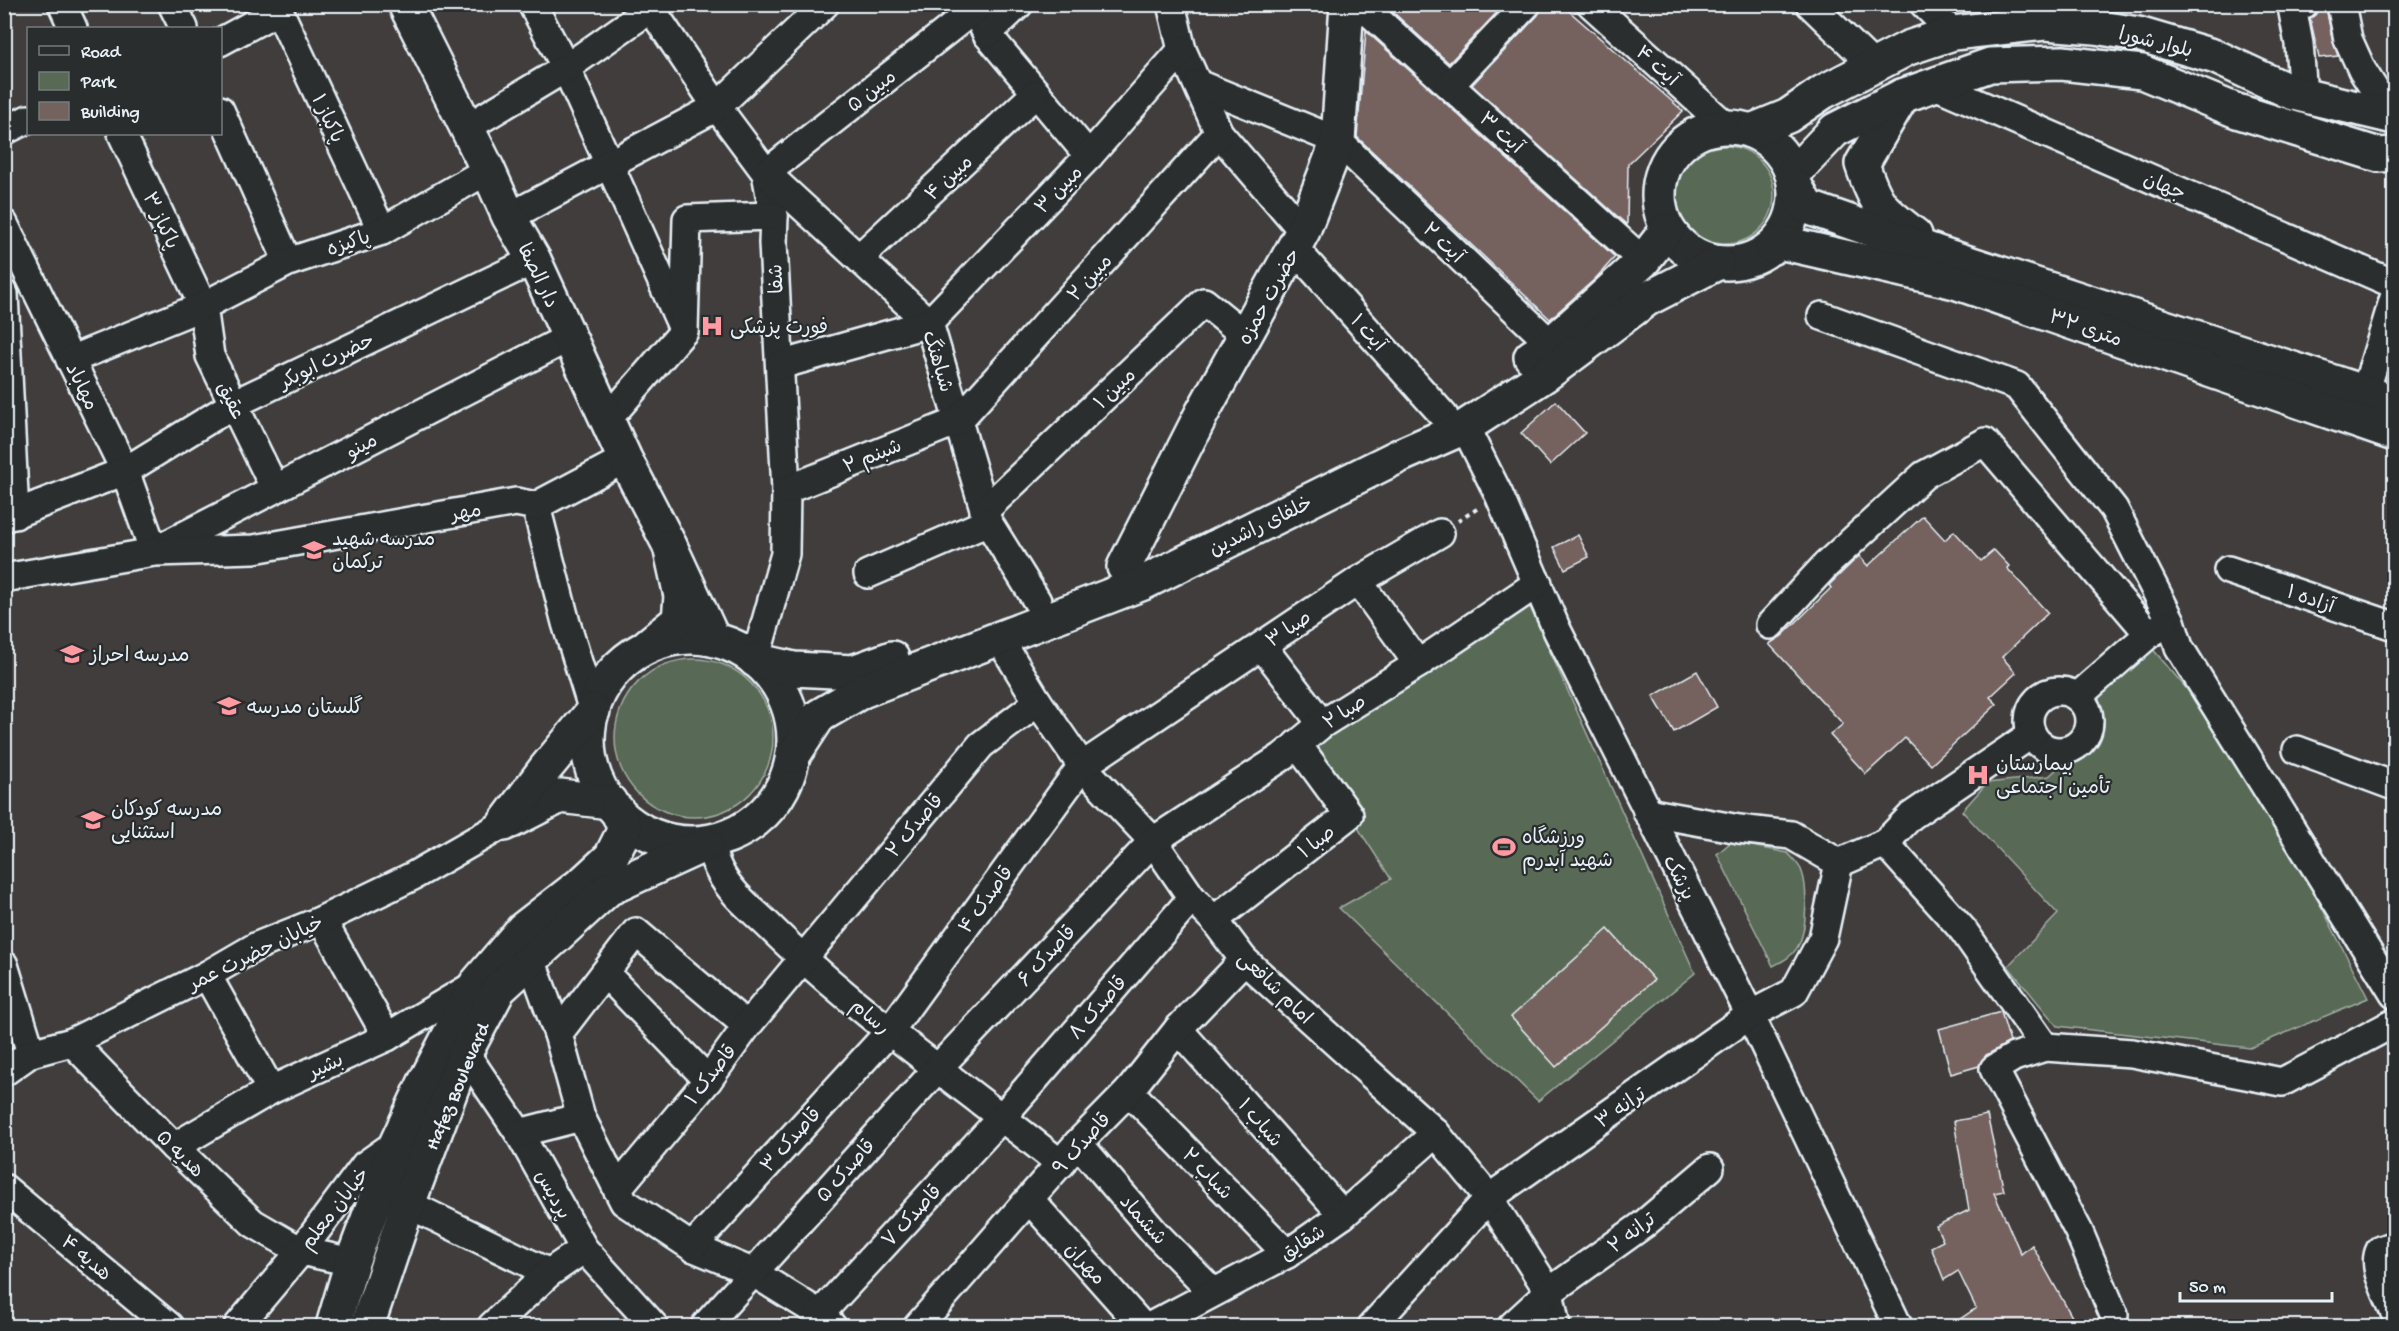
<svg xmlns="http://www.w3.org/2000/svg" width="2399" height="1331" font-family="'Gochi Hand','Playpen Sans Arabic',sans-serif">
	<rect width="100%" height="100%" fill="#403d3c"/>
	<filter id="ink" filterUnits="userSpaceOnUse"><feTurbulence type="fractalNoise" baseFrequency=".0167" numOctaves="2"/><feDisplacementMap in="SourceGraphic" scale="12" xChannelSelector="R" yChannelSelector="G"/><feConvolveMatrix kernelMatrix="1 2 1 2 8 2 1 2 1" color-interpolation-filters="sRGB"/></filter>
	<g filter="url(#ink)">
		<g fill="#586a54" stroke="#a0aea6" stroke-width="1.5">
			<circle cx="1725" cy="195" r="49"/>
			<polygon points="1529,605 1695,973 1538,1101 1339,908 1391,879 1307,749 1506,623"/>
			<polygon points="2151,647 2237,748 2294,853 2368,998 2250,1048 2057,1026 2008,966 2058,914 1962,811 1987,783 2049,776 2100,731 2096,697"/>
			<circle cx="694" cy="738" r="79"/>
			<path d="M1731 842 1788 853C1793 859 1800 865 1802 872 1808 889 1807 930 1798 946 1793 956 1783 961 1773 966L1717 854Z"/>
		</g>
		<g fill="#74625e" stroke="#e8f1f8" stroke-width="1.5">
			<polygon points="1384,4 1505,4 1449,63"/>
			<polygon points="1542,4 1561,4 1683,111 1628,164 1627,225 1472,85 1538,15"/>
			<polygon points="2326,7 2333,42 2338,56 2319,58 2310,18 2315,15 2319,8"/>
			<polygon points="1366,31 1615,257 1595,279 1550,319 1357,137"/>
			<polygon points="1556,401 1585,433 1550,465 1521,433"/>
			<polygon points="1923,516 1945,540 1954,531 1981,561 1994,550 2009,566 2007,568 2048,613 2002,657 2016,673 1990,697 1997,704 1931,765 1905,738 1866,774 1830,735 1843,724 1769,644 1782,636 1831,588 1829,585 1859,556 1868,566"/>
			<polygon points="1578,535 1589,557 1565,569 1554,547"/>
			<polygon points="1697,671 1717,707 1674,732 1653,696"/>
			<polygon points="1608,929 1654,980 1556,1067 1511,1017"/>
			<polygon points="2001,1012 2010,1042 1986,1055 1979,1066 1951,1074 1939,1029"/>
			<polygon points="1987,1115 2004,1191 1994,1193 2021,1254 2032,1245 2072,1317 2055,1326 1950,1326 1976,1308 1958,1271 1944,1280 1931,1247 1943,1241 1936,1226 1969,1210 1954,1121"/>
		</g>
		<g fill="none" stroke-linecap="round" stroke-linejoin="round">
			<g stroke="#e8f1f8" stroke-width="32">
				<g id="minor">
					<polyline points="62,4 73,28"/>
					<polyline points="172,4 184,28"/>
					<polyline points="276,4 382,231"/>
					<polyline points="532,4 566,68 684,331"/>
					<polyline points="648,4 717,107 766,173 774,216 773,243 786,490 785,554 755,660"/>
					<polyline points="972,4 987,34 1089,156"/>
					<polyline points="1171,4 1182,50 1219,133 1303,231"/>
					<polyline points="1360,4 1643,261"/>
					<polyline points="1591,4 1726,126"/>
					<polyline points="1810,4 1874,66"/>
					<polyline points="1924,4 1953,33"/>
					<polyline points="2066,4 2095,27"/>
					<polyline points="2341,4 2348,39 2362,70 2392,117"/>
					<polyline points="976,8 766,173 929,323 988,522 1037,601"/>
					<polyline points="987,34 1019,4"/>
					<polyline points="220,42 279,10"/>
					<polyline points="1198,84 1338,141 1551,344"/>
					<polyline points="1450,85 1527,4"/>
					<polyline points="1935,85 2394,284"/>
					<polyline points="2303,95 2299,44 2292,7 2304,4"/>
					<polyline points="220,110 288,262"/>
					<polyline points="466,128 566,68 657,4"/>
					<polyline points="4,131 28,119"/>
					<polyline points="122,134 203,306 210,356 275,489"/>
					<polyline points="509,217 717,107 825,4"/>
					<polyline points="4,224 125,471 154,552"/>
					<polyline points="1294,248 1444,416"/>
					<polyline points="859,258 1035,94"/>
					<polyline points="4,294 15,515"/>
					<polyline points="1822,316 2017,386 2114,509 2171,621 2179,647 2394,994"/>
					<polyline points="70,360 203,306 288,262 382,231 488,170"/>
					<polyline points="780,365 929,323 1089,156 1182,50"/>
					<polyline points="2365,393 2394,298"/>
					<polyline points="608,419 684,331 687,219 774,216"/>
					<polyline points="1465,427 1499,495 1557,630 1750,1015 1898,1326"/>
					<polyline points="786,490 958,421 1219,133"/>
					<polyline points="536,506 566,623 593,711"/>
					<polyline points="984,511 1204,302 1246,336"/>
					<polyline points="4,518 125,471 234,404 534,260"/>
					<polyline points="160,548 568,338"/>
					<polyline points="2228,570 2394,626"/>
					<polyline points="868,574 988,522"/>
					<polyline points="4,578 154,552 254,549 516,502 536,506 625,459"/>
					<polyline points="1358,581 1418,664"/>
					<polyline points="1770,625 1826,565 1924,475 1985,442 2149,634"/>
					<polyline points="999,638 1038,702 1082,766 1153,841 1192,898 1214,920 1244,960 1436,1133 1489,1198 1549,1292 1556,1326"/>
					<polyline points="1262,646 1322,724"/>
					<circle cx="2059" cy="721" r="30"/>
					<polyline points="2077,697 2149,634 2164,625"/>
					<polyline points="2297,750 2394,786"/>
					<path d="M708 843C712 853 715 863 720 872 731 894 755 912 772 929 861 1016 964 1086 1061 1164"/>
					<polyline points="1885,843 1911,816 2032,734"/>
					<polyline points="1839,863 1885,843 1963,930 2045,1047 2132,1053 2282,1082 2394,1023"/>
					<polyline points="322,920 387,1037"/>
					<polyline points="1214,920 1349,815 1297,744"/>
					<polyline points="531,959 558,1034 581,1117 624,1202 692,1247 752,1272 820,1314 832,1326"/>
					<polyline points="4,965 31,1053"/>
					<polyline points="605,973 708,1080"/>
					<polyline points="207,975 271,1090"/>
					<polyline points="1178,1029 1343,1215"/>
					<polyline points="558,1034 636,932 747,1026"/>
					<polyline points="72,1042 174,1147 253,1223 301,1251 352,1262"/>
					<polyline points="2045,1047 2014,1057 1994,1069 2079,1232 2114,1315"/>
					<polyline points="465,1053 519,1133 584,1249 654,1326"/>
					<polyline points="4,1072 31,1053 72,1042 207,975 257,946 322,920 413,876 504,824"/>
					<polyline points="1129,1091 1287,1254"/>
					<polyline points="519,1133 581,1117"/>
					<polyline points="1078,1143 1156,1234 1213,1292"/>
					<polyline points="174,1147 271,1090 387,1037 476,984"/>
					<polyline points="4,1188 169,1326"/>
					<polyline points="617,1189 708,1080 747,1026 981,745 1038,702"/>
					<polyline points="1030,1200 1142,1326"/>
					<polyline points="408,1204 549,1273"/>
					<path d="M2394 1245 2380 1250C2371 1267 2388 1294 2394 1311"/>
					<polyline points="692,1247 889,1032 1082,766 1358,581 1440,533"/>
					<polyline points="820,1314 1002,1117 1192,898"/>
					<polyline points="238,1326 301,1251 365,1165 402,1139"/>
					<polyline points="492,1326 549,1273 584,1249"/>
					<polyline points="705,1326 938,1068 1153,841 1282,757 1322,724 1418,664 1538,583"/>
					<polyline points="918,1326 1078,1143 1129,1091 1178,1029 1244,960"/>
					<polyline points="1151,1326 1287,1254 1343,1215 1436,1133"/>
					<polyline points="1372,1326 1489,1198 1750,1015 1794,992 1823,938 1839,863 1791,835 1739,829 1647,812"/>
					<polyline points="1512,1326 1549,1292 1644,1224 1710,1168"/>
				</g>
			</g>
			<g stroke="#e8f1f8" stroke-width="38">
				<g id="major">
					<polyline points="405,4 488,170 509,217 534,260 625,459 670,546"/>
					<path d="M1902 96 1862 164C1876 206 1881 209 1915 235"/>
					<circle cx="1727" cy="195" r="68"/>
					<polyline points="1751,131 1788,116 1823,92 1908,48 1953,33 2045,23 2095,27 2138,34 2216,57 2293,93 2394,117"/>
					<polyline points="1793,174 1835,130 1902,96 1990,65 2062,63 2142,72 2237,111 2379,155 2394,154"/>
					<polyline points="1796,187 1807,207 1938,253 2394,402"/>
					<polyline points="1773,247 1779,242 1955,282 2394,434"/>
					<polyline points="1531,357 1551,344 1643,261 1667,230"/>
					<polyline points="1124,567 1202,413 1303,231 1338,141 1347,4"/>
					<circle cx="691" cy="740" r="103"/>
					<polyline points="648,645 679,620 681,596 670,546 713,639"/>
					<polyline points="755,660 794,669 853,672 892,658"/>
					<polyline points="793,756 819,716 862,691 1143,583 1401,455 1465,427 1545,375 1647,299 1717,263"/>
					<polyline points="511,821 560,796 610,802"/>
					<polyline points="504,824 545,769 593,711"/>
					<polyline points="333,1326 352,1262 397,1142 424,1084 476,984 523,929 585,881 611,857 625,829 617,810"/>
					<polyline points="367,1326 408,1204 465,1053 499,989 608,889 706,844"/>
				</g>
			</g>
			<polyline stroke="#e8f1f8" stroke-width="4" stroke-dasharray="4.5 4.5" stroke-linecap="butt" points="1458,521 1480,507"/>
			<use href="#minor" stroke="#2a2d2e" stroke-width="27"/>
			<use href="#major" stroke="#2a2d2e" stroke-width="33"/>
		</g>
	</g>
	<defs>
		<g id="hospital-bare" transform="scale(1.8)"><path d="M-5-5h3v3.5h4V-5h3V5h-3V1.5h-4V5h-3Z" fill="#ff9aa2" stroke="#2a2d2e" stroke-width="2.5" paint-order="stroke"/></g>
		<g id="school-bare" transform="scale(1.8)"><path d="M0-5L7-2L0 1L-7-2ZM-4 1L0 2.5L4 1V4Q0 6-4 4Z" fill="#ff9aa2" stroke="#2a2d2e" stroke-width="2.5" paint-order="stroke"/></g>
		<g id="stadium-bare" transform="scale(1.8)"><path d="M0-5a6.5 5 0 1 0 0 10a6.5 5 0 1 0 0-10ZM-3.5-1.8h7v3.6h-7Z" fill="#ff9aa2" stroke="#2a2d2e" stroke-width="2.5" paint-order="stroke"/></g>
	</defs>
	<g fill-rule="evenodd">
		<use href="#hospital-bare" x="712" y="326"/>
		<use href="#school-bare" x="314" y="550"/>
		<use href="#school-bare" x="72" y="654"/>
		<use href="#school-bare" x="229" y="706"/>
		<use href="#hospital-bare" x="1978" y="775"/>
		<use href="#school-bare" x="93" y="820"/>
		<use href="#stadium-bare" x="1504" y="847"/>
	</g>
	<g text-anchor="middle" stroke-width="4.5" stroke-linejoin="round" paint-order="stroke">
		<g font-size="20" fill="#e8f1f8" stroke="#2a2d2e">
			<text transform="translate(2156 41) rotate(14)" y="7">بلوار شورا</text>
			<text transform="translate(1658 65) rotate(42)" y="7">آیت ۴</text>
			<text transform="translate(871 90) rotate(-38)" y="7">مبین ۵</text>
			<text transform="translate(329 118) rotate(65)" y="7">پاکباز ۱</text>
			<text transform="translate(1502 132) rotate(42)" y="7">آیت ۳</text>
			<text transform="translate(948 177) rotate(-43)" y="7">مبین ۴</text>
			<text transform="translate(2165 185) rotate(23)" y="7">جهان</text>
			<text transform="translate(1058 189) rotate(-46)" y="7">مبین ۳</text>
			<text transform="translate(162 220) rotate(65)" y="7">پاکباز ۳</text>
			<text transform="translate(348 242) rotate(-18)" y="7">پاکیزه</text>
			<text transform="translate(1444 242) rotate(44)" y="7">آیت ۲</text>
			<text transform="translate(539 275) rotate(64)" y="7">دار الصفا</text>
			<text transform="translate(1089 277) rotate(-48)" y="7">مبین ۲</text>
			<text transform="translate(775 279) rotate(-93)" y="7">شفا</text>
			<text transform="translate(1268 296) rotate(-61)" y="7">حضرت حمزه</text>
			<text transform="translate(2086 327) rotate(19)" y="7">۳۲ متری</text>
			<text transform="translate(1369 332) rotate(48)" y="7">آیت ۱</text>
			<text transform="translate(326 360) rotate(-26)" y="7">حضرت ابوبکر</text>
			<text transform="translate(939 361) rotate(73)" y="7">شباهنگ</text>
			<text transform="translate(83 386) rotate(64)" y="7">مهاباد</text>
			<text transform="translate(1114 388) rotate(-44)" y="7">مبین ۱</text>
			<text transform="translate(232 400) rotate(64)" y="7">عقیق</text>
			<text transform="translate(361 445) rotate(-27)" y="7">مینو</text>
			<text transform="translate(872 455) rotate(-22)" y="7">شبنم ۲</text>
			<text transform="translate(466 511) rotate(-10)" y="7">مهر</text>
			<text transform="translate(1260 525) rotate(-26)" y="7">خلفای راشدین</text>
			<text transform="translate(2311 598) rotate(19)" y="7">آزاده ۱</text>
			<text transform="translate(1288 628) rotate(-34)" y="7">صبا ۳</text>
			<text transform="translate(1344 711) rotate(-33)" y="7">صبا ۲</text>
			<text transform="translate(914 825) rotate(-50)" y="7">قاصدک ۲</text>
			<text transform="translate(1316 841) rotate(-38)" y="7">صبا ۱</text>
			<text transform="translate(1680 877) rotate(63)" y="7">پزشک</text>
			<text transform="translate(985 899) rotate(-54)" y="7">قاصدک ۴</text>
			<text transform="translate(255 952) rotate(-26)" y="7">خیابان حضرت عمر</text>
			<text transform="translate(1046 955) rotate(-47)" y="7">قاصدک ۶</text>
			<text transform="translate(1276 987) rotate(44)" y="7">امام شافعی</text>
			<text transform="translate(1097 1007) rotate(-49)" y="7">قاصدک ۸</text>
			<text transform="translate(871 1016) rotate(40)" y="7">رسام</text>
			<text transform="translate(325 1065) rotate(-24)" y="7">بشیر</text>
			<text transform="translate(710 1074) rotate(-52)" y="7">قاصدک ۱</text>
			<text transform="translate(456 1086) rotate(-67)" y="7">Hafez Boulevard</text>
			<text transform="translate(1620 1107) rotate(-35)" y="7">ترانه ۳</text>
			<text transform="translate(1261 1122) rotate(49)" y="7">شباب ۱</text>
			<text transform="translate(790 1139) rotate(-48)" y="7">قاصدک ۳</text>
			<text transform="translate(1081 1143) rotate(-48)" y="7">قاصدک ۹</text>
			<text transform="translate(181 1153) rotate(45)" y="7">هدیه ۵</text>
			<text transform="translate(845 1170) rotate(-48)" y="7">قاصدک ۵</text>
			<text transform="translate(1208 1173) rotate(46)" y="7">شباب ۲</text>
			<text transform="translate(554 1194) rotate(61)" y="7">پردیس</text>
			<text transform="translate(334 1208) rotate(-52)" y="7">خیابان معلم</text>
			<text transform="translate(911 1215) rotate(-47)" y="7">قاصدک ۷</text>
			<text transform="translate(1144 1219) rotate(48)" y="7">ششماد</text>
			<text transform="translate(1631 1232) rotate(-37)" y="7">ترانه ۲</text>
			<text transform="translate(1302 1242) rotate(-33)" y="7">شقایق</text>
			<text transform="translate(87 1257) rotate(40)" y="7">هدیه ۴</text>
			<text transform="translate(1086 1263) rotate(48)" y="7">مهران</text>
		</g>
		<g font-size="20" fill="#e8f1f8" stroke="#2a2d2e" text-anchor="start">
			<text x="730" y="333">فورت پزشکی</text>
			<text x="332" y="545">مدرسه شهید<tspan x="332" dy="23">ترکمان</tspan></text>
			<text x="90" y="661">مدرسه احراز</text>
			<text x="247" y="713">گلستان مدرسه</text>
			<text x="1996" y="770">بیمارستان<tspan x="1996" dy="23">تأمین اجتماعی</tspan></text>
			<text x="111" y="815">مدرسه کودکان<tspan x="111" dy="23">استثنایی</tspan></text>
			<text x="1522" y="843">ورزشگاه<tspan x="1522" dy="23">شهید آبدرم</tspan></text>
		</g>
	</g>
	<rect width="2399" height="1331" fill="none" stroke="#2a2d2e" stroke-width="24"/>
	<rect x="12" y="12" width="2375" height="1307" fill="none" stroke="#e8f1f8" stroke-width="2" filter="url(#ink)"/>
	<rect x="27" y="27" width="195" height="108" fill="#2a2d2e" stroke="#767b7f" stroke-width="1.5"/>
	<rect x="39" y="46" width="30" height="9" fill="#2a2d2e" stroke="#767b7f" stroke-width="1.5"/>
	<text x="81" y="57" font-size="18" fill="#e8f1f8">Road</text>
	<rect x="39" y="72" width="30" height="18" fill="#586a54" stroke="#767b7f" stroke-width="1.5"/>
	<text x="81" y="87" font-size="18" fill="#e8f1f8">Park</text>
	<rect x="39" y="102" width="30" height="18" fill="#74625e" stroke="#767b7f" stroke-width="1.5"/>
	<text x="81" y="117" font-size="18" fill="#e8f1f8">Building</text>
	<path d="M2180 1292v9h152v-9" fill="none" stroke="#e8f1f8" stroke-width="3"/>
	<text x="2189" y="1292" font-size="18" fill="#e8f1f8" stroke="#2a2d2e" stroke-width="4.5" paint-order="stroke">50 m</text>
</svg>
